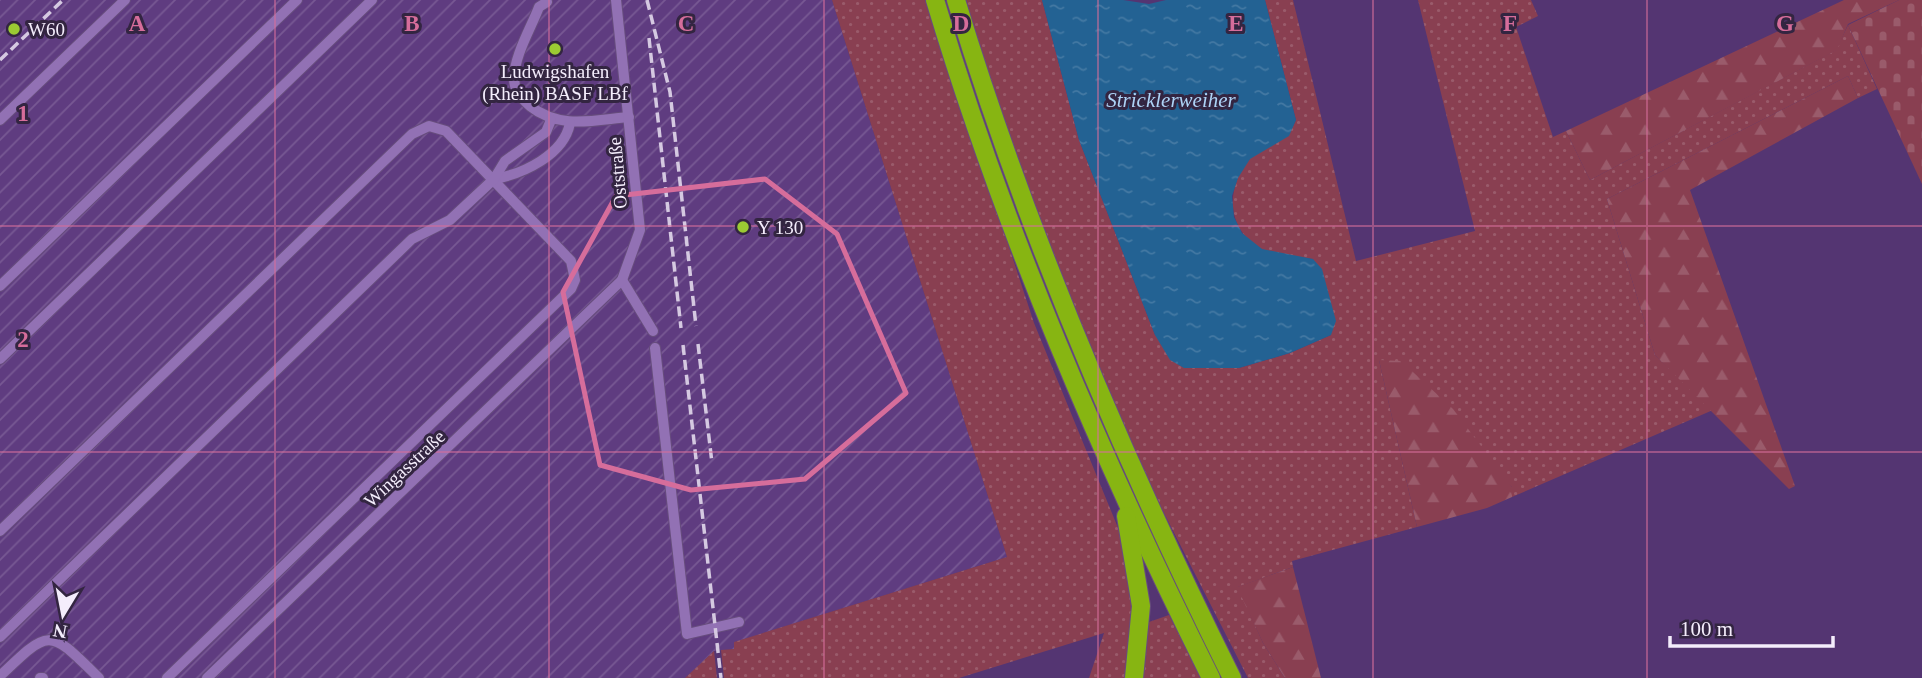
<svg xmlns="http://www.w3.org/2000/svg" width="1922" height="678" font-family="'Times New Roman',serif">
	<defs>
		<pattern id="industrial-furrows" width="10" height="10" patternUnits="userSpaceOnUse" patternTransform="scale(1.75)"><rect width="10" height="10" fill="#5f3c80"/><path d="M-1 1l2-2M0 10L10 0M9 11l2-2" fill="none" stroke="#775893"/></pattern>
		<pattern id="grass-dots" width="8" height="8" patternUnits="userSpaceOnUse" patternTransform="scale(1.75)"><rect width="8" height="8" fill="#893f51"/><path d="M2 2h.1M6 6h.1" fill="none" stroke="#9a5b6b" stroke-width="1.8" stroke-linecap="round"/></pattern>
		<pattern id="forest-firs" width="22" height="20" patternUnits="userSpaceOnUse" patternTransform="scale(1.75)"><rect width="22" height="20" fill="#893f51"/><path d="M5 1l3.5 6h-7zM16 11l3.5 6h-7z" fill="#9a5b6b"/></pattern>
		<pattern id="cemetery-stones" width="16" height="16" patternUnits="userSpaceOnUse" patternTransform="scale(1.75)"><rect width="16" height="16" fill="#893f51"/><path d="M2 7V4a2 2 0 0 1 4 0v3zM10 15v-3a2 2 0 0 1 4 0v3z" fill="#9a5b6b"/></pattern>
		<pattern id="water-ripples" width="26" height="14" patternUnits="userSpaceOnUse" patternTransform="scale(1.75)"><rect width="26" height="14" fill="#236293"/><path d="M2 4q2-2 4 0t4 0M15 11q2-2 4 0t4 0" fill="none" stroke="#4479a3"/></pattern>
	</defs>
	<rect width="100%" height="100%" fill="#543572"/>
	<polygon fill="url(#industrial-furrows)" points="0,0 832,0 1007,557 735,642 735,649 714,651 685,678 0,678"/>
	<g fill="url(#grass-dots)">
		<path d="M832 0H928L1034 323 1123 540C1134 587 1133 630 1127 678H1089L1104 633 959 678H724L721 650 734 649V642L1007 557Z"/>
		<path d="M964 0H1042L1079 140 1155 335 1239 368 1290 353 1331 335 1313 259C1297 257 1275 257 1260 248 1227 229 1225 189 1249 160 1265 141 1283 150 1296 120L1265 0H1293L1356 261 1475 231 1418 0H1531L1538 16 1516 27 1553 137 1566 131 1590 180 1836 50 1848 25 1877 89 1858 98 1848 76 1607 199 1655 355 1713 410 1512 497V487L1379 360 1417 527 1292 561 1293 567 1238 587 1263 643 1285 678H1248L1138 462 1038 223Z"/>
		<polygon points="1169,615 1201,678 1143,678 1149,622"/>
		<polygon points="714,651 717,678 685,678"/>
	</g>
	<g fill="url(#forest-firs)">
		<polygon points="1844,0 1899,0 1848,24 1837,50 1590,180 1566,131"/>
		<polygon points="1848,76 1858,98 1690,190 1795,486 1789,489 1655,355 1607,199"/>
		<polygon points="1379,360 1401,361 1453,409 1512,487 1512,497 1487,508 1417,527"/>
		<polygon points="1293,567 1321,678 1285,678 1263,643 1237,587"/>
	</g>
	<polygon fill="url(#cemetery-stones)" points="1899,0 1922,0 1922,184 1848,25"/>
	<polygon fill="url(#water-ripples)" points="1042,0 1123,0 1149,4 1166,0 1265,0 1296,120 1289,136 1250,159 1238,178 1232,196 1234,217 1242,233 1262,249 1313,259 1322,269 1336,321 1331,335 1290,353 1239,368 1184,368 1170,360 1155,335 1079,140"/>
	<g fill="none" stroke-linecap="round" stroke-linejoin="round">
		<g stroke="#674d7d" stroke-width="12">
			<g id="street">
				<path d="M547 2 539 7C531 28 514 56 514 79 514 90 522 99 530 106 560 130 594 120 629 117"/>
				<polyline points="0,120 125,0"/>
				<path d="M494 179C523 174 564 155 570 123"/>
				<polyline points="622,280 653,331"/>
				<polyline points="0,286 297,0"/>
				<polyline points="655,348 687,634 739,622"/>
				<polyline points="0,359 372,0"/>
				<polyline points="0,531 412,134 429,126 446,131 571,261 575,280 571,289 167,678"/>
				<polyline points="0,637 412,239 450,220 494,179 505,161 546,132 551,120"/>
				<path d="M0 676C51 627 49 629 99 678"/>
				<polyline points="40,678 43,678"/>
				<polyline points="207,678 622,280 640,230 616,0"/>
			</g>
		</g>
		<g stroke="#674d7d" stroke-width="20">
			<g id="highway">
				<path d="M935 0C1005 234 1102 459 1211 678"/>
				<path d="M956 0C1027 234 1123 459 1232 678"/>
				<polyline points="1126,516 1141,606 1134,678"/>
			</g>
		</g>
		<use href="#street" stroke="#9271b4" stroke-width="10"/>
		<use href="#highway" stroke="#87b512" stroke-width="18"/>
		<g stroke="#d5c9e1" stroke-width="3.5" stroke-dasharray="10 5" stroke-linecap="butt">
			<polyline points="647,0 670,92 696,326"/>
			<polyline points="649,38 681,328"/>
			<polyline points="0,60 63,0"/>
			<polyline points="698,344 712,463"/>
			<polyline points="683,345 721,678"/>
		</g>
	</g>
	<path fill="none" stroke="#d66d9b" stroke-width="5" stroke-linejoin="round" d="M765 179 837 234 906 393 805 479 691 490 600 465 563 292 616 196Z"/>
	<path fill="none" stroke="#d66d9b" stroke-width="2" stroke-opacity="0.55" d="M275 0V678M549 0V678M824 0V678M1098 0V678M1373 0V678M1647 0V678M0 226H1922M0 452H1922"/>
	<g fill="#9bcb33" stroke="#332541" stroke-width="2.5">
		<circle cx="14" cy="29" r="7"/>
		<circle cx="555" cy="49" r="7"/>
		<circle cx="743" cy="227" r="7"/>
	</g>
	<g text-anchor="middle" stroke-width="6" stroke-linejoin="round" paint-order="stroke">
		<g font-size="19" fill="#f4edfc" stroke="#332541" text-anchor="start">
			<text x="28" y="36">W60</text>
			<text x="555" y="78" text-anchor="middle">Ludwigshafen<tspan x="555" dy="22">(Rhein) BASF LBf</tspan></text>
			<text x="757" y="234">Y 130</text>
		</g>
		<g font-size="19" fill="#f4edfc" stroke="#332541">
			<text transform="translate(617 173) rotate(-95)" y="7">Oststraße</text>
			<text transform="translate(404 468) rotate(-43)" y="7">Wingasstraße</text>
		</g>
		<g font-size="21" font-style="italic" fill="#add3f6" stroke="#332541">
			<text x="1171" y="107">Stricklerweiher</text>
		</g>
	</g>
	<g font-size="23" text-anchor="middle" font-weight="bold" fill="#d66d9b" stroke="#332541" stroke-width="6" stroke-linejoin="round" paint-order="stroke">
		<text x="137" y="31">A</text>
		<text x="412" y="31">B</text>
		<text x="686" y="31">C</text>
		<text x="961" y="31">D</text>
		<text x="1236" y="31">E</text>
		<text x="1510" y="31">F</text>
		<text x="1785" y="31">G</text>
		<text x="23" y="121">1</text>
		<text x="23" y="347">2</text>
	</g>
	<g transform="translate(63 615) rotate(190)" stroke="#332541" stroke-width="5" paint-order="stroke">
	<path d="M0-5L12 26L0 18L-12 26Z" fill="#f4edfc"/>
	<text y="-10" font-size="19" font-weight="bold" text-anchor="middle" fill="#f4edfc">N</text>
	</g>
	<path d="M1670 636v10h163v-10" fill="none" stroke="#f4edfc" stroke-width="3.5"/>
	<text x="1680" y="636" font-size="21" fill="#f4edfc" stroke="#332541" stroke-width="5" paint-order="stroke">100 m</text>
</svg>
